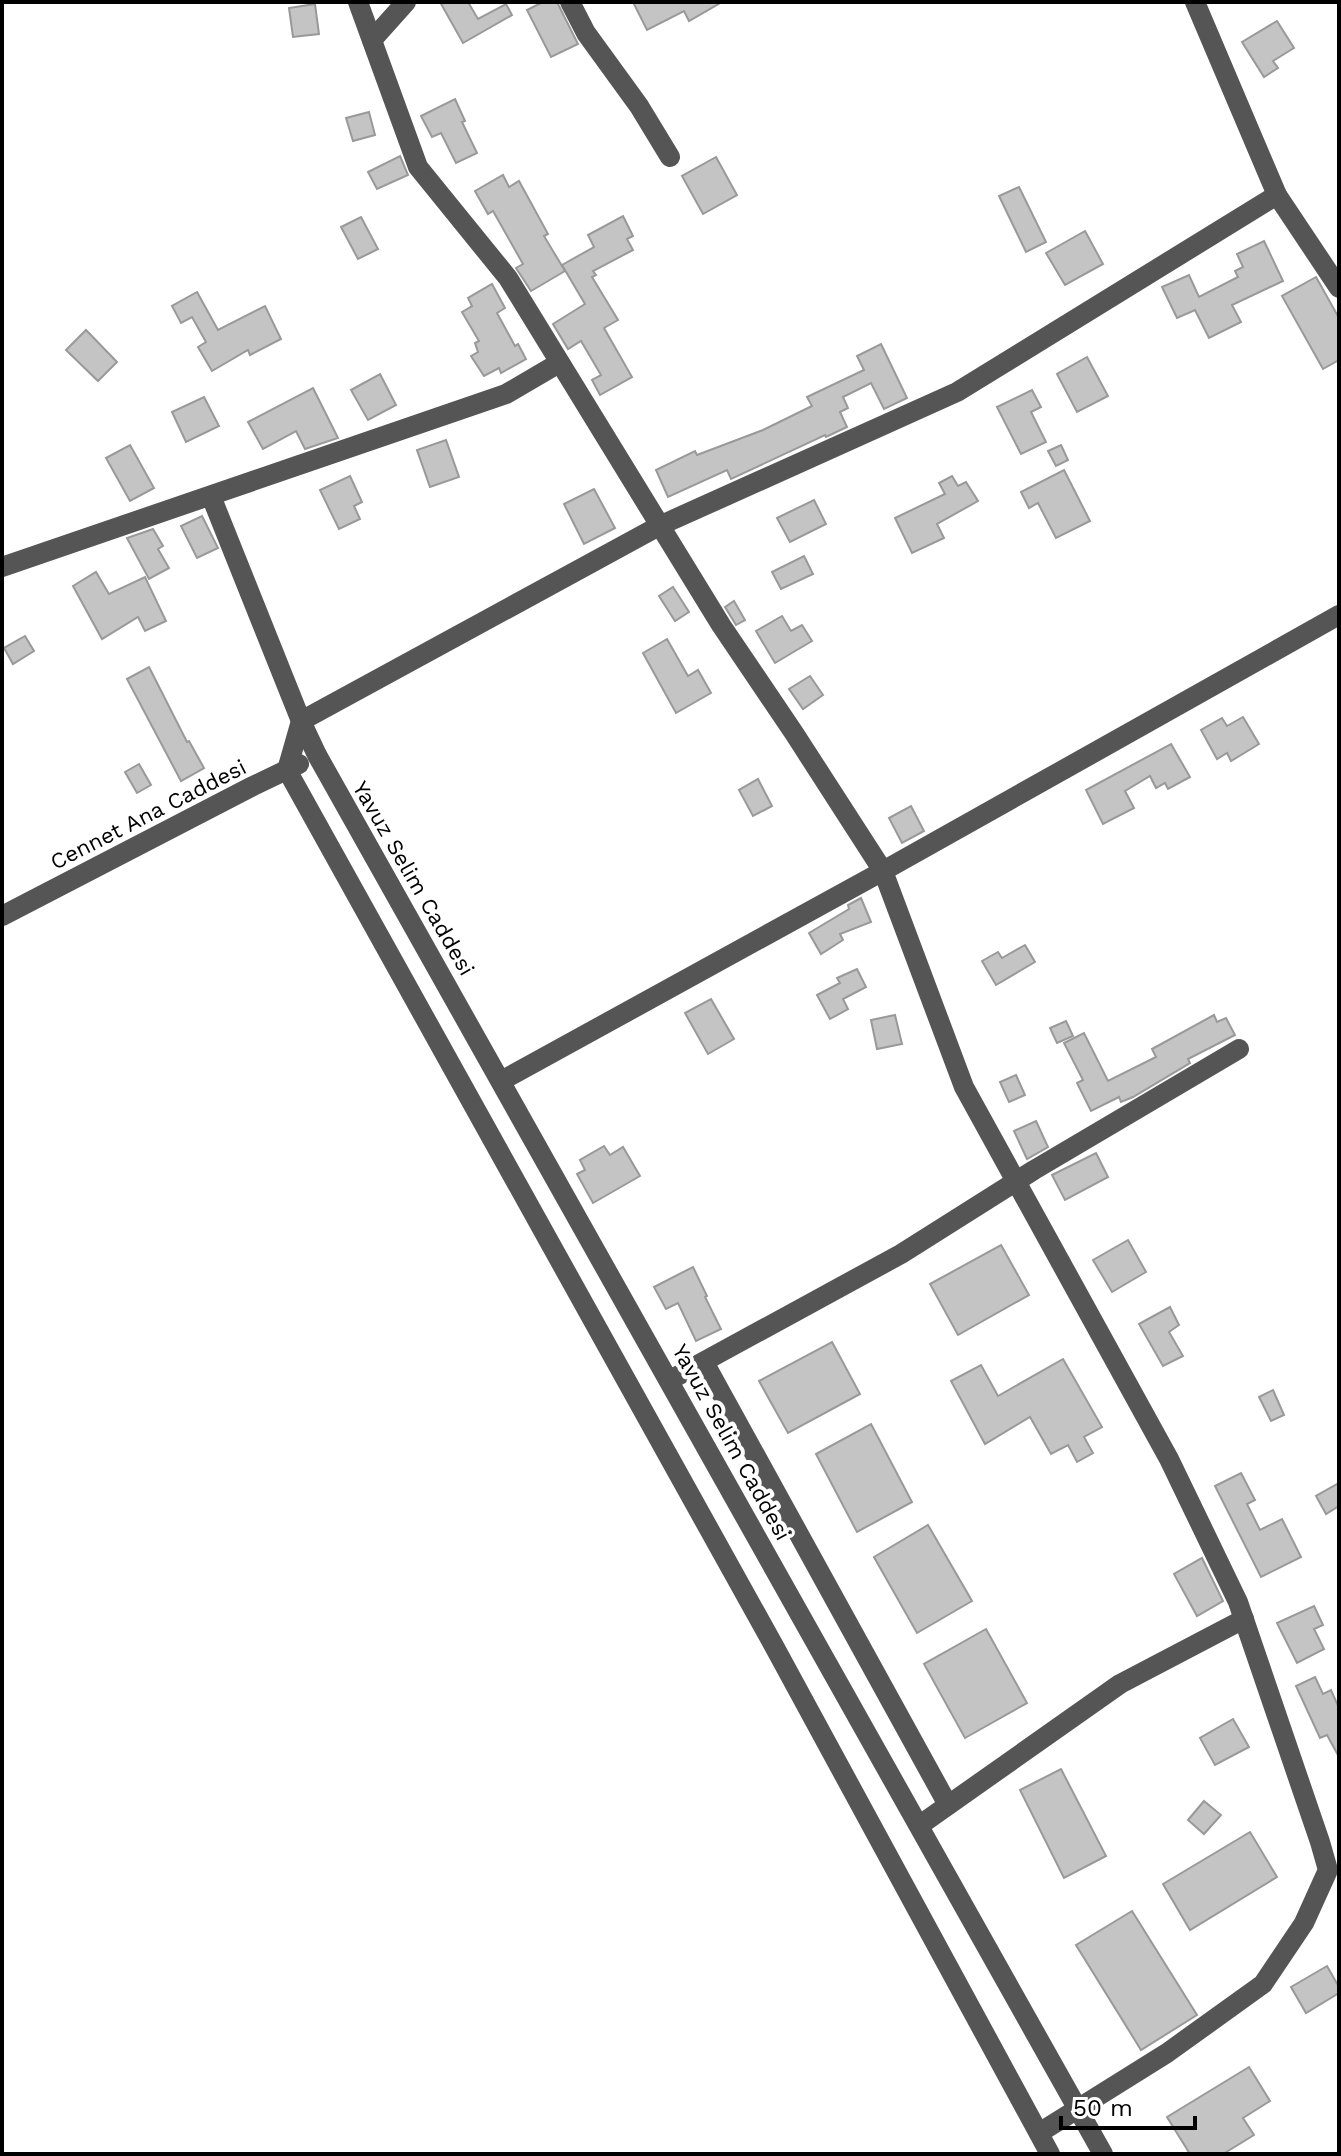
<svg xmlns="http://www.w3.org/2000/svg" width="1341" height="2156" font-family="'Work Sans',sans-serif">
	<rect width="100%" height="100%" fill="#fff"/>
	<g fill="#c4c4c4" stroke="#999" stroke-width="2">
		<polygon points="440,2 468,2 478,19 506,4 512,15 463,43"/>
		<polygon points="543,2 557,2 578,44 551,57 527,10"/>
		<polygon points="633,2 722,2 689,21 684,11 647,30"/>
		<polygon points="315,4 319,34 293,37 289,8"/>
		<polygon points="1277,21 1294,48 1273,61 1278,68 1264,77 1242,42"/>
		<polygon points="455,99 465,121 462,122 477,153 456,163 441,133 432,137 421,116"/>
		<polygon points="369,112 375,135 353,141 346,118"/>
		<polygon points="400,156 408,175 377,189 368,172"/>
		<polygon points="716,157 737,195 703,214 682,176"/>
		<polygon points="503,175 509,187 519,181 548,234 544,236 565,271 531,291 516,268 523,264 493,211 488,214 475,191"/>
		<polygon points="1019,187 1046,242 1026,252 999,196"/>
		<polygon points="623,216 633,236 627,239 633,250 593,271 596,275 592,277 618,320 604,328 632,377 600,395 592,380 601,375 581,341 568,349 553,324 585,304 562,265 594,247 588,235"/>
		<polygon points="361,217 378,249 358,259 341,227"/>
		<polygon points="1085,231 1103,264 1065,285 1046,253"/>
		<polygon points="1264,241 1283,281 1232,305 1241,322 1209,338 1195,310 1177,318 1162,287 1189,275 1199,297 1238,277 1235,271 1243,267 1237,254"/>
		<polygon points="1316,277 1339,318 1339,360 1323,369 1282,296"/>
		<polygon points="492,284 505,308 497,313 515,346 518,344 526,359 501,373 499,368 484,376 471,356 478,352 475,343 479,341 462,312 472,306 468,298"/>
		<polygon points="197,292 218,330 265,306 281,339 250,355 248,350 212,371 198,347 206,342 192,317 181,323 172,306"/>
		<polygon points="86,330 117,362 98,381 66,350"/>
		<polygon points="881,344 907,398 884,409 871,383 843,397 848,408 840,412 847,427 826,437 825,435 731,479 727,470 668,497 656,470 695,451 697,455 763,430 812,406 807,397 864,370 857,356"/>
		<polygon points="1087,357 1108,396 1077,412 1057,374"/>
		<polygon points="380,374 396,405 368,420 351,390"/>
		<polygon points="313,388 338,438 305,449 296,431 263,449 248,422"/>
		<polygon points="1032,390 1041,407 1031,412 1046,442 1021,454 997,407"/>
		<polygon points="204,397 219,426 186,442 172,412"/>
		<polygon points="446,440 459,477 430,487 417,450"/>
		<polygon points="130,445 154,488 130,501 106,458"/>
		<polygon points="1061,445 1068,460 1056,466 1048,451"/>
		<polygon points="1064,470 1090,521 1056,538 1038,503 1029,508 1021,492"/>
		<polygon points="350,476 362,502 354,506 360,519 339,529 320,490"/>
		<polygon points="952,476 958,486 966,482 978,501 937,524 944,538 912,553 895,518 945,494 939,483"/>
		<polygon points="594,489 615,528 584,544 564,504"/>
		<polygon points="814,500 826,524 790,542 777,518"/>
		<polygon points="202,516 218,548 197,558 181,526"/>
		<polygon points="153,529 163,546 158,549 169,568 149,579 127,538"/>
		<polygon points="804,556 813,574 781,589 772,572"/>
		<polygon points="96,572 109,594 145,577 166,621 145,631 138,617 102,639 73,586"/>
		<polygon points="673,587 689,612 675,621 659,596"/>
		<polygon points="734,601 745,620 736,625 725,607"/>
		<polygon points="782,616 791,631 802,625 812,641 775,663 756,631"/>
		<polygon points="25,636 34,651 13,664 4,648"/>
		<polygon points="667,639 688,676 698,670 711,693 676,713 643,653"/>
		<polygon points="149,667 187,742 189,741 204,768 181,781 127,679"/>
		<polygon points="810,676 823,695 803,709 789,689"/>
		<polygon points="1243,717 1259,744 1231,761 1227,753 1217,759 1201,730 1222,718 1227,726"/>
		<polygon points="1171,744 1190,777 1168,789 1165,783 1156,788 1150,776 1125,791 1134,808 1103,824 1086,790"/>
		<polygon points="139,764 151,785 137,793 125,772"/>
		<polygon points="758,779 772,806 753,816 739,790"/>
		<polygon points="911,806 924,831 902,843 889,818"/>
		<polygon points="861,898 871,922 840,934 843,940 821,954 809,933 849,909 848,905"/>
		<polygon points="1025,945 1035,962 996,985 982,961 998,952 1002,958"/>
		<polygon points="857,969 866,987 843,999 848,1009 830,1019 817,995 840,983 837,978"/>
		<polygon points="711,999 734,1039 708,1054 685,1013"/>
		<polygon points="895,1015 902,1044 877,1049 871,1020"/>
		<polygon points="1214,1015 1217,1022 1226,1018 1235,1035 1188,1059 1190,1063 1133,1097 1121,1102 1119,1097 1091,1111 1077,1083 1083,1080 1064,1043 1084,1033 1108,1081 1156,1057 1152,1049"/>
		<polygon points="1066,1021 1073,1036 1057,1043 1050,1028"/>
		<polygon points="1016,1075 1025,1095 1009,1102 1000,1082"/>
		<polygon points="1036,1121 1048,1147 1027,1159 1014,1131"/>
		<polygon points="604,1146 610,1155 623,1147 640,1176 593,1203 577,1174 585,1170 580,1160"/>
		<polygon points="1096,1153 1108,1177 1065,1200 1052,1175"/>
		<polygon points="1128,1240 1146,1272 1112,1292 1093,1260"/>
		<polygon points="1001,1245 1029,1295 958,1335 930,1284"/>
		<polygon points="693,1267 707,1296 705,1297 721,1329 696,1341 678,1303 666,1309 654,1287"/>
		<polygon points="1170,1307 1179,1325 1169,1332 1183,1356 1163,1366 1139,1324"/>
		<polygon points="832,1342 860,1394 788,1433 759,1381"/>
		<polygon points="1063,1359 1102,1427 1084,1437 1093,1453 1077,1462 1068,1445 1051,1454 1030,1417 985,1444 951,1381 981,1365 998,1396"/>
		<polygon points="1273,1390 1284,1415 1271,1421 1259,1397"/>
		<polygon points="871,1424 912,1502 857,1532 816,1454"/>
		<polygon points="1241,1473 1255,1500 1247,1504 1260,1530 1282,1519 1301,1557 1261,1577 1215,1486"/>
		<polygon points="1339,1483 1339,1506 1326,1514 1316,1496"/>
		<polygon points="928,1525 972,1601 917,1633 874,1557"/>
		<polygon points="1202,1558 1223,1601 1197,1616 1174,1574"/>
		<polygon points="1314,1606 1323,1625 1314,1629 1324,1649 1297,1663 1277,1623"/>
		<polygon points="986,1629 1027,1703 965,1738 924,1664"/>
		<polygon points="1315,1677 1323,1694 1331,1690 1339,1708 1339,1757 1327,1735 1320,1738 1296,1686"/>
		<polygon points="1233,1719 1249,1747 1215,1765 1200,1738"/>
		<polygon points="1061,1769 1106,1856 1064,1878 1020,1790"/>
		<polygon points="1204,1801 1221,1815 1204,1834 1188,1820"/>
		<polygon points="1250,1832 1277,1877 1190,1930 1163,1884"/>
		<polygon points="1132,1911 1197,2015 1141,2050 1076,1945"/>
		<polygon points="1327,1966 1339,1987 1339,1993 1306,2013 1291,1987"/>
		<polygon points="1249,2067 1270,2101 1243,2118 1254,2135 1223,2154 1190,2154 1167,2117"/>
	</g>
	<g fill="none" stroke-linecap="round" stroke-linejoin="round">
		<g stroke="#555" stroke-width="20">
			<polyline points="358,2 418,167 508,278 721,625 794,733 883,871 964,1087 1169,1459 1238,1602 1320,1842 1328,1870 1304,1923 1263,1984 1167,2053 1039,2133"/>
			<polyline points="570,2 586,33 639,106 670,157"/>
			<polyline points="1195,2 1277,195 1339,288"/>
			<polyline points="372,40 406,2"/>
			<polyline points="211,496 301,721 317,755 1103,2154"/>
			<polyline points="2,567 506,394 559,363"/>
			<polyline points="2,916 253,786 299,764"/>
			<polyline points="501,1081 883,871 1339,615"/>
			<polyline points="704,1362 948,1805"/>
			<polyline points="670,1380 901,1254 1034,1170 1239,1049"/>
			<polyline points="920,1825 1120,1684 1244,1619"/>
			<polyline points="1050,2154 774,1646 287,770 301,721 659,526 957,392 1277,195"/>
		</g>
	</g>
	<g text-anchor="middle" stroke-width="8" stroke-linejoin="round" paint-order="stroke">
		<g font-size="22" fill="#000" stroke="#fff">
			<text transform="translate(148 814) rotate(-27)" y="8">Cennet Ana Caddesi</text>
			<text transform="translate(414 878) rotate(60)" y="8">Yavuz Selim Caddesi</text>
			<text transform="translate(732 1442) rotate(61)" y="8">Yavuz Selim Caddesi</text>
		</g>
	</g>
	<rect width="1341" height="2156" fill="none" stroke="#000000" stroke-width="8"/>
	<path d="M1061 2116v12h134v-12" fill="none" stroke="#000000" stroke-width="4"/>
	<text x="1073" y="2116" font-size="24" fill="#000000" stroke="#ffffff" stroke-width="6" paint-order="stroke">50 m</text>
</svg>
